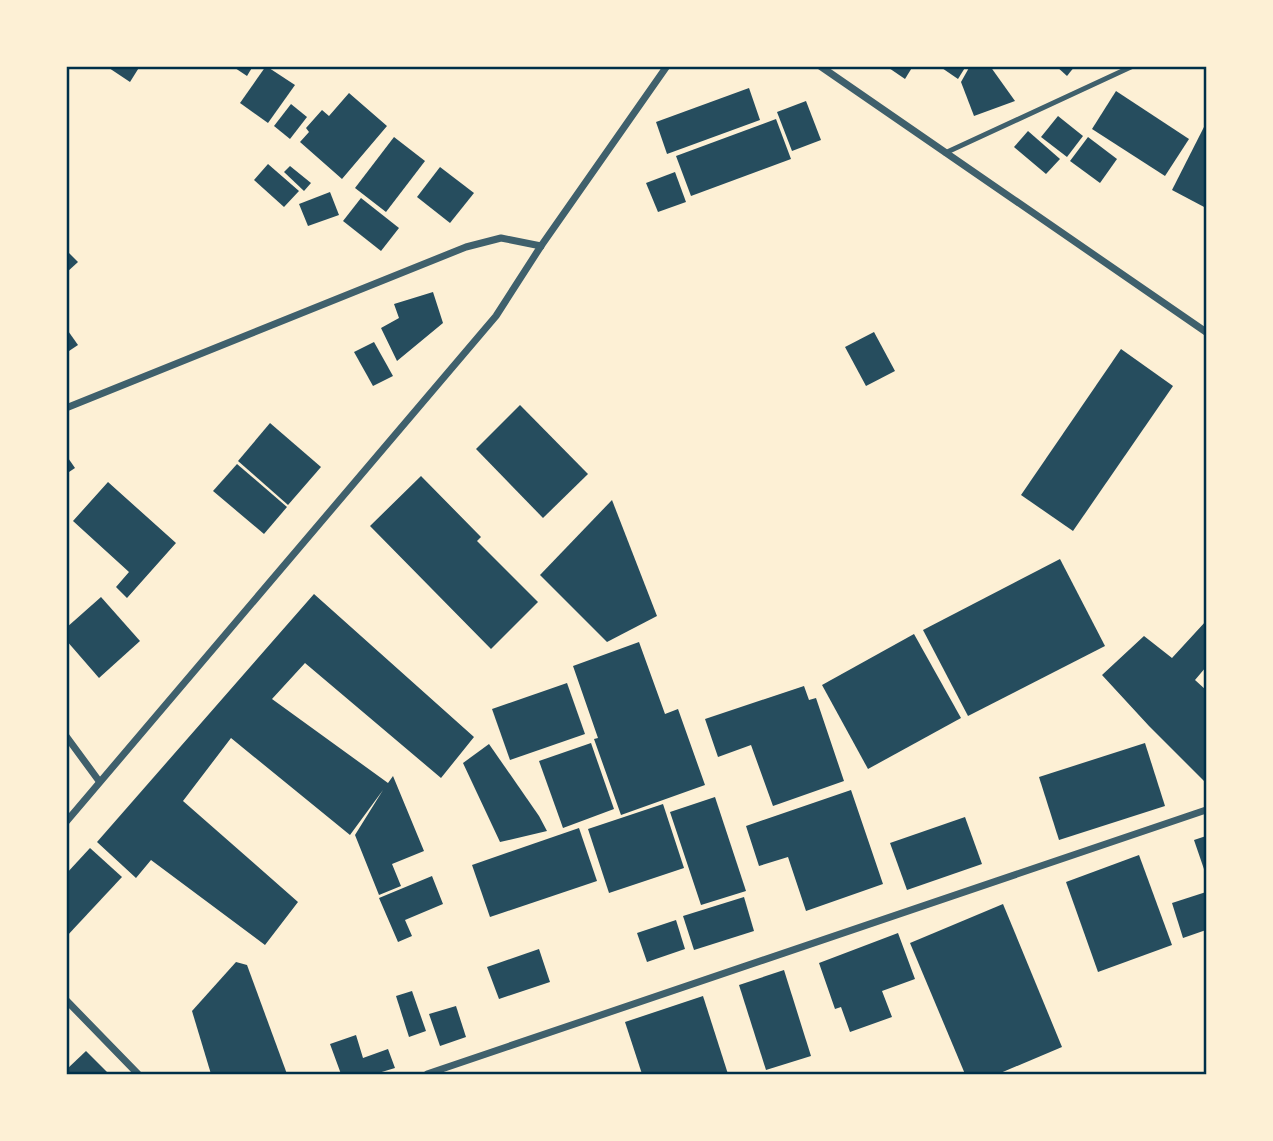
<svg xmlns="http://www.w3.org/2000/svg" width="1273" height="1141" font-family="Manrope,sans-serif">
	<rect width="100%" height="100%" fill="#fdf0d5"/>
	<g fill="#264d5e">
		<polygon points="106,66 140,66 130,82"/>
		<polygon points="232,66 253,66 247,76"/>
		<polygon points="266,66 295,85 268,123 240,103"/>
		<polygon points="886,66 913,66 905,79"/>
		<polygon points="939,66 966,66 958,79"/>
		<polygon points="970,66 990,66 1015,101 974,116 961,82"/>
		<polygon points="1056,66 1075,66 1067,76"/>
		<polygon points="749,88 760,120 667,154 656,122"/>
		<polygon points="1116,91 1189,139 1165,176 1092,129"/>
		<polygon points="349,93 387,126 342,179 300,142 309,132 306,128 322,110 329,116"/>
		<polygon points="806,101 821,140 792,151 777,112"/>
		<polygon points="291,104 307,117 290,139 274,126"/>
		<polygon points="1058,116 1083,136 1067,157 1041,137"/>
		<polygon points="776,119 791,159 691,196 676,156"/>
		<polygon points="1206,123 1206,208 1172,190"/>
		<polygon points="1028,131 1060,159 1046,174 1014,147"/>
		<polygon points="394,137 425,161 386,212 355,188"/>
		<polygon points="1088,137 1117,159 1100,183 1070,161"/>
		<polygon points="268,164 299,191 284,207 254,180"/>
		<polygon points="290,166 311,183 304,191 284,172"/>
		<polygon points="440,167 474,193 450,223 417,197"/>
		<polygon points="675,172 686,202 658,212 646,183"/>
		<polygon points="330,192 339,215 308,226 299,204"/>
		<polygon points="361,198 399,228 381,251 343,221"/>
		<polygon points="66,250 78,262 66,273"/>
		<polygon points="433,292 443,323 397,361 381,328 399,318 394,304"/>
		<polygon points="66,328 78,345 66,353"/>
		<polygon points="874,332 895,371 866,386 845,347"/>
		<polygon points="374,342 393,376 373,386 354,352"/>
		<polygon points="1121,349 1173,386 1073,531 1021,495"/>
		<polygon points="520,405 588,474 543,518 476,449"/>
		<polygon points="270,423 321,467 288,505 238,461"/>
		<polygon points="66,455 75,468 66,474"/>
		<polygon points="237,464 287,507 264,534 213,491"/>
		<polygon points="421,476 481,537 477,541 538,602 491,649 370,526"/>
		<polygon points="108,482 176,543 127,598 116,587 129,572 73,521"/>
		<polygon points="612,500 657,616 607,642 540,575"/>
		<polygon points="1060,559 1105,646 968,716 923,630"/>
		<polygon points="314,594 474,737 441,778 305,663 272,699 388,783 393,776 424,851 392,864 401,886 379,895 355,835 383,790 350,835 231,738 183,801 298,902 265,945 151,860 136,878 97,842"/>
		<polygon points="101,597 140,641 99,678 66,640 66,628"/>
		<polygon points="1206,621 1206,667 1195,680 1206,690 1206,783 1149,726 1102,675 1144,636 1172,658"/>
		<polygon points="914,634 961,718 868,769 822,685"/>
		<polygon points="639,642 665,714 678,709 705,785 621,815 594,739 598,738 573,666"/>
		<polygon points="567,683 585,734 510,760 492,709"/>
		<polygon points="804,686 809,700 816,698 844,781 773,806 751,745 718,757 705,719"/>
		<polygon points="591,743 614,809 563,828 539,761"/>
		<polygon points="1145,743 1165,806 1059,840 1039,777"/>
		<polygon points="489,744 539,816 547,831 500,842 463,763"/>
		<polygon points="851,790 883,884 806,911 788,857 759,866 746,826"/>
		<polygon points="715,797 746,891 701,905 670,812"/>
		<polygon points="663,804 684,868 609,893 588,829"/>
		<polygon points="965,817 982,864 907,890 890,843"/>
		<polygon points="579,828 597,881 490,917 472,865"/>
		<polygon points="1206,836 1206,875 1194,840"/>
		<polygon points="90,848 122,877 66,937 66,874"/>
		<polygon points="1139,855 1172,945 1098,972 1066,882"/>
		<polygon points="432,876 443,904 405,920 412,936 398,942 379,898"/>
		<polygon points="1206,892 1206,930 1183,938 1172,903"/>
		<polygon points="744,897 754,931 694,950 683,916"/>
		<polygon points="1003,904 1062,1047 998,1074 965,1074 910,943"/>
		<polygon points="676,920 685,949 647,962 637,933"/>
		<polygon points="898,933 915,979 882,991 892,1017 850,1032 841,1007 835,1009 819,963"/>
		<polygon points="539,949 550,982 499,999 487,967"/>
		<polygon points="236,962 247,965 287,1074 211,1074 192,1011"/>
		<polygon points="784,970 811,1056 766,1070 739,985"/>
		<polygon points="412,991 426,1031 409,1037 396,996"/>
		<polygon points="703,996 728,1074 642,1074 625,1022"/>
		<polygon points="456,1006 466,1037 440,1046 429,1014"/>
		<polygon points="356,1035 363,1058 388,1049 395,1068 375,1074 341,1074 330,1044"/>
		<polygon points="86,1051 109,1074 66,1074 66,1070"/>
	</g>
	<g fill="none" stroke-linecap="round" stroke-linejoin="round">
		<polyline stroke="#3f606c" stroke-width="5" points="945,153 1133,66"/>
		<g stroke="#3f606c" stroke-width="7">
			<polyline points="820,66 1206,332"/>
			<polyline points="66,408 466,247 501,238 541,246"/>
			<polyline points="66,736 99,781"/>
			<polyline points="66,822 496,316 541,246 667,66"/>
			<polyline points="66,1000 138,1074"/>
			<polyline points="427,1074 1206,810"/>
		</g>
	</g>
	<rect width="1273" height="1141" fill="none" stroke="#fdf0d5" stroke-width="136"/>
	<rect x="68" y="68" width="1137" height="1005" fill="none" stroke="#003049" stroke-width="2.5"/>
</svg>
